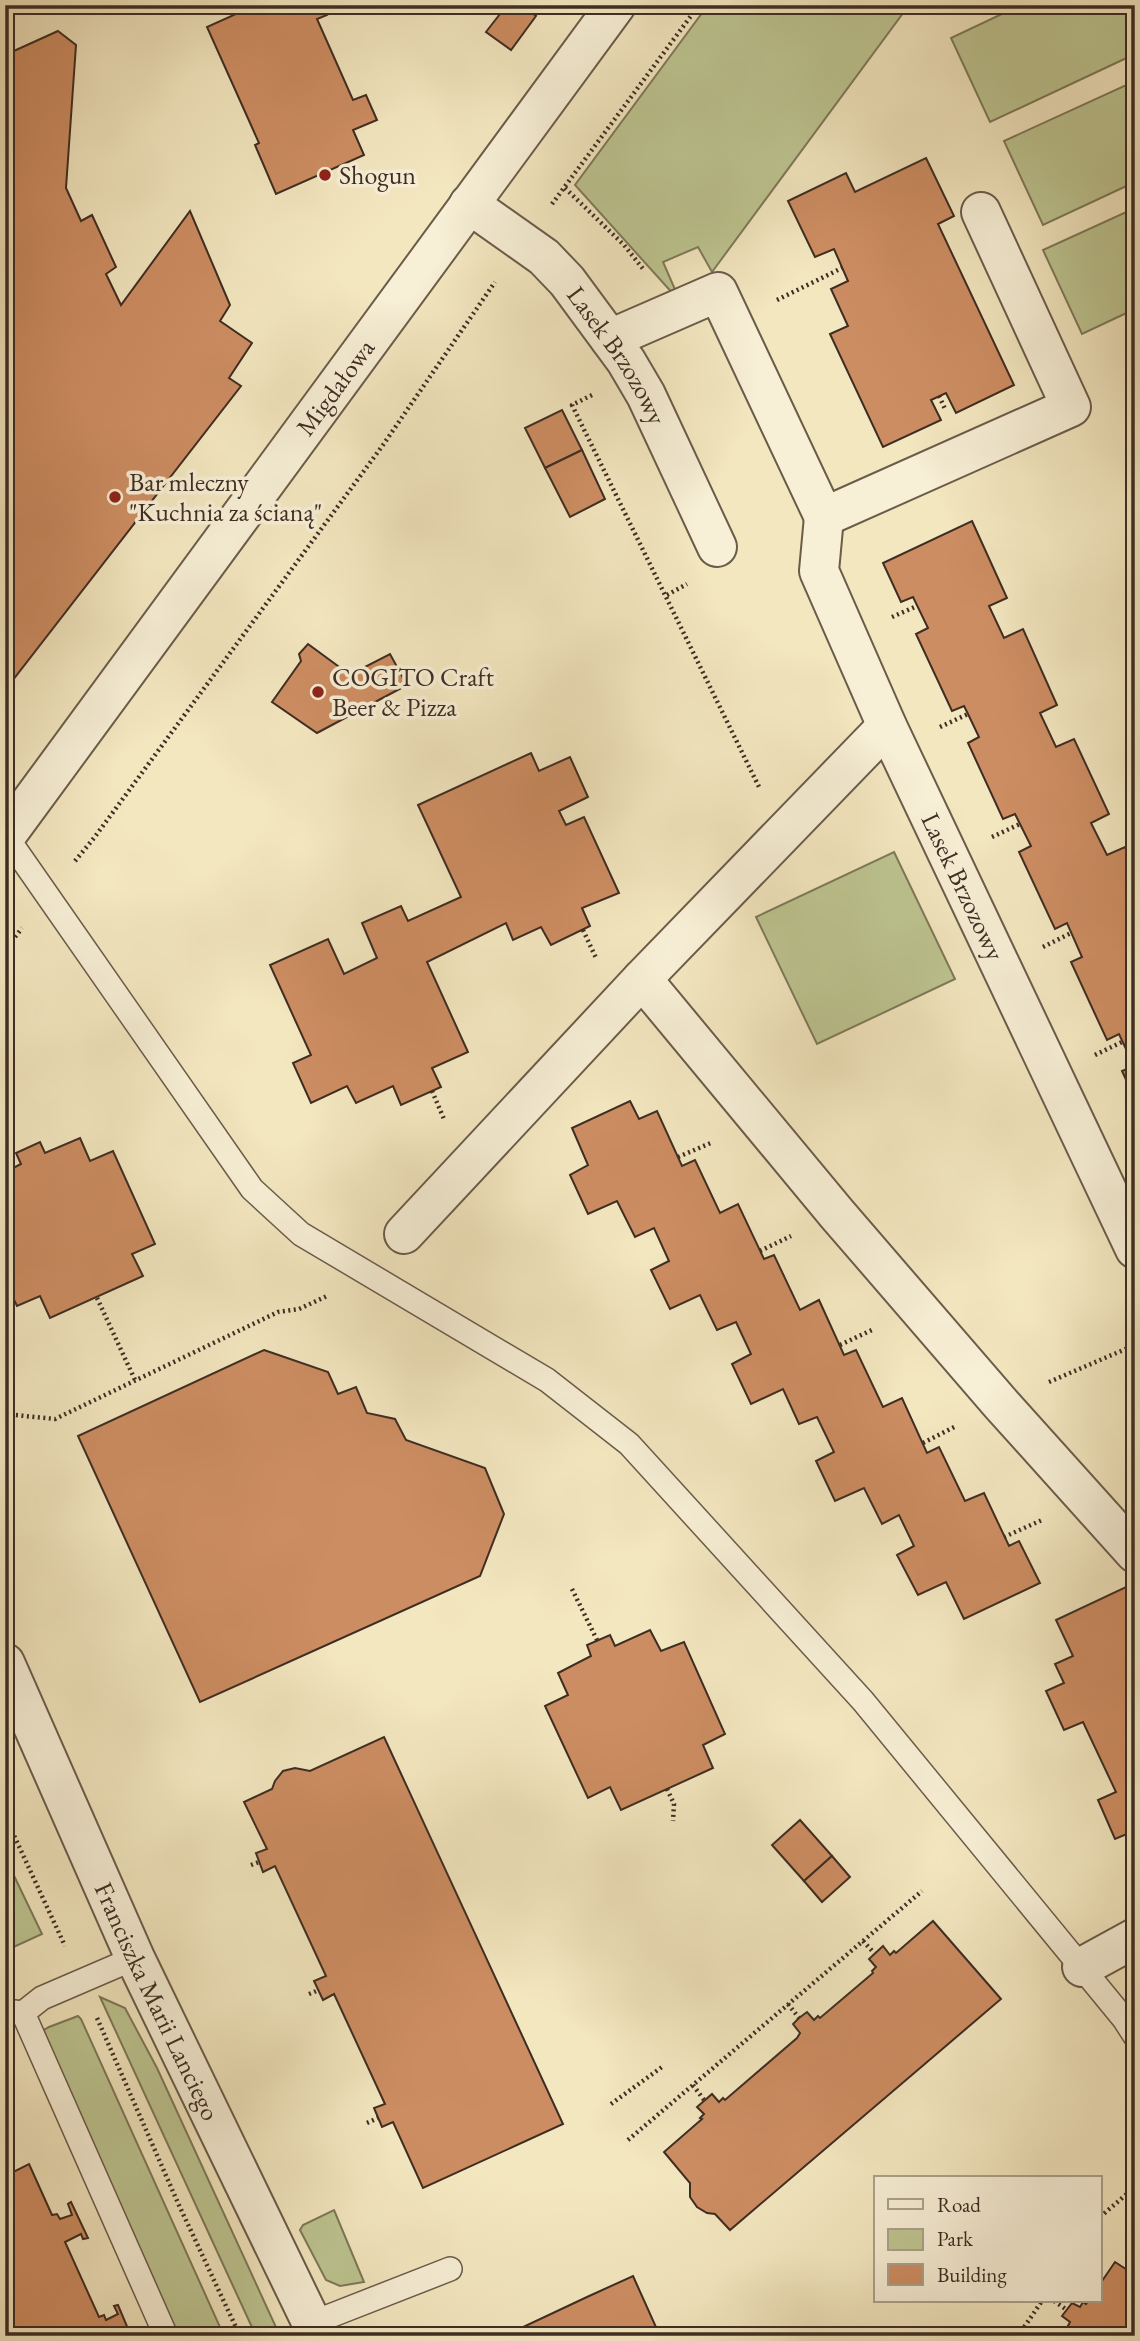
<svg xmlns="http://www.w3.org/2000/svg" width="1140" height="2341" font-family="'EB Garamond',serif">
	<rect width="100%" height="100%" fill="#f3e7c0"/>
	<filter id="stains"><feTurbulence type="fractalNoise" baseFrequency=".00286" numOctaves="4"/><feColorMatrix values="0 0 0 0 .2 0 0 0 0 .09 0 0 0 0 .02 0 0 0 .5 -.17"/></filter>
	<radialGradient id="worn" r=".72"><stop offset=".6" stop-color="#630" stop-opacity="0"/><stop offset="1" stop-color="#630" stop-opacity=".3"/></radialGradient>
	<g fill="#bdc591" stroke="#7e795a" stroke-width="2">
		<polygon points="708,5 909,5 712,272 698,247 663,262 677,294 675,296 575,185"/>
		<polygon points="1021,5 1135,5 1135,54 990,122 951,38"/>
		<polygon points="1135,81 1135,182 1043,225 1004,141"/>
		<polygon points="1135,208 1135,309 1082,334 1043,250"/>
		<polygon points="894,852 955,979 817,1044 756,917"/>
		<polygon points="5,1857 42,1934 5,1951"/>
		<polygon points="100,1997 125,2008 157,2068 280,2336 256,2336"/>
		<polygon points="78,2016 81,2019 224,2336 178,2336 39,2033 49,2027"/>
		<polygon points="334,2210 364,2282 340,2286 326,2280 300,2230 303,2225"/>
	</g>
	<g fill="#cd8d62" stroke="#3e2d23" stroke-width="2">
		<polygon points="256,5 273,5 275,11 288,5 323,5 327,15 317,19 353,100 366,95 377,120 353,130 364,155 276,194 255,145 259,143 207,27"/>
		<polygon points="507,5 522,5 536,16 511,50 486,32"/>
		<polygon points="58,31 76,45 66,188 81,221 92,215 116,267 106,274 121,305 190,211 230,305 220,321 252,343 229,378 241,386 9,685 5,676 5,55"/>
		<polygon points="926,158 954,216 938,224 1014,385 956,413 946,393 931,400 941,420 883,447 830,334 848,326 831,289 848,281 834,249 815,257 788,201 846,173 855,192"/>
		<polygon points="562,410 582,450 545,468 525,428"/>
		<polygon points="582,450 605,499 570,517 545,468"/>
		<polygon points="972,521 1007,598 989,606 1004,638 1023,629 1057,705 1040,713 1056,747 1074,739 1109,814 1091,823 1107,855 1125,847 1135,869 1135,1099 1122,1071 1134,1066 1119,1034 1107,1040 1071,962 1082,957 1067,923 1055,929 1019,852 1031,846 1015,814 1003,819 968,743 979,737 968,714 964,706 952,711 916,634 928,628 913,597 901,602 883,563"/>
		<polygon points="308,644 353,677 357,671 390,654 407,685 317,733 272,702 301,661 299,654"/>
		<polygon points="531,753 539,771 570,757 588,797 559,811 566,825 584,817 619,893 582,908 590,926 551,945 541,927 513,940 506,923 427,962 468,1052 432,1068 441,1087 401,1105 393,1086 356,1103 347,1086 311,1103 293,1063 311,1055 270,965 328,939 344,974 377,958 362,923 401,906 408,921 461,897 418,805"/>
		<polygon points="630,1101 639,1119 657,1111 682,1166 695,1160 720,1213 738,1204 764,1259 774,1255 800,1310 819,1300 844,1355 856,1350 883,1407 902,1398 927,1453 939,1447 965,1501 984,1493 1009,1546 1019,1541 1040,1583 964,1619 946,1582 918,1595 897,1555 914,1546 899,1515 882,1524 864,1488 835,1501 816,1461 834,1452 817,1417 799,1424 783,1389 751,1404 732,1364 751,1354 736,1322 717,1330 700,1295 670,1309 651,1270 669,1261 654,1228 635,1237 617,1201 588,1214 570,1175 588,1165 572,1128"/>
		<polygon points="80,1138 90,1161 113,1151 155,1244 132,1254 143,1276 50,1318 40,1296 17,1306 5,1281 5,1172 21,1164 16,1153 40,1142 45,1153"/>
		<polygon points="264,1350 328,1372 338,1394 356,1387 367,1413 395,1419 406,1440 485,1468 504,1514 480,1576 200,1702 78,1436"/>
		<polygon points="1126,1587 1135,1605 1135,1833 1134,1831 1115,1839 1098,1800 1116,1792 1083,1722 1064,1730 1046,1691 1064,1683 1055,1664 1073,1656 1056,1620"/>
		<polygon points="650,1630 661,1651 684,1642 725,1734 703,1745 713,1768 621,1810 610,1787 588,1798 545,1706 568,1695 558,1673 591,1656 587,1645 610,1635 615,1646"/>
		<polygon points="384,1737 563,2124 423,2188 393,2122 382,2127 374,2108 385,2104 334,1994 323,2000 314,1981 326,1976 275,1866 263,1872 256,1853 267,1849 244,1802 272,1789 275,1781 283,1771 295,1768 310,1771"/>
		<polygon points="800,1820 832,1856 804,1881 772,1845"/>
		<polygon points="832,1856 850,1877 822,1902 804,1881"/>
		<polygon points="933,1921 1001,1999 730,2230 715,2214 707,2213 697,2207 690,2197 690,2183 664,2152 702,2119 700,2118 704,2114 697,2107 712,2094 719,2102 723,2098 725,2100 797,2038 800,2033 793,2024 799,2018 807,2012 814,2020 818,2016 820,2018 873,1973 872,1971 876,1967 869,1959 883,1946 890,1955 894,1951 896,1953"/>
		<polygon points="29,2164 52,2215 57,2214 60,2219 72,2215 68,2204 71,2202 88,2238 83,2239 81,2234 65,2242 99,2317 104,2315 106,2320 118,2314 114,2306 118,2305 131,2336 126,2334 122,2336 5,2336 5,2176"/>
		<polygon points="1115,2262 1135,2275 1135,2336 1063,2336 1070,2322 1062,2316 1072,2303 1080,2307 1083,2302 1086,2304 1088,2301 1100,2301 1100,2284"/>
		<polygon points="633,2276 660,2336 504,2336 587,2297"/>
	</g>
	<g fill="none" stroke-linecap="round" stroke-linejoin="round">
		<g stroke="#6b5c4a" stroke-width="26">
			<g id="service">
				<polyline points="6,836 252,1189 301,1234 547,1380 629,1444 863,1701 1124,2019 1135,2036"/>
				<polyline points="5,2011 23,2013 42,1998 135,1958"/>
				<polyline points="23,2013 166,2336"/>
				<polyline points="312,2323 450,2269"/>
			</g>
		</g>
		<g stroke="#6b5c4a" stroke-width="42">
			<g id="minor">
				<path id="s1" d="M469 204 544 257 567 281 626 361 646 395 717 547"/>
				<polyline points="610,339 718,292 824,517"/>
				<path id="s2" d="M824 517 819 571 887 726 1135 1249"/>
				<polyline points="824,517 1071,407 981,212"/>
				<path id="s3" d="M5 837 616 5"/>
				<polyline points="642,979 837,1214 1001,1404 1135,1553"/>
				<polyline points="404,1234 642,979 887,726"/>
				<path id="s4" d="M5 1663 135 1958 318 2336"/>
				<polyline points="1082,1967 1135,1938"/>
			</g>
		</g>
		<g stroke="#3e2d23" stroke-width="4.5" stroke-dasharray="2 3.5" stroke-linecap="butt">
			<polyline points="565,188 624,245 644,270"/>
			<polyline points="552,204 699,5"/>
			<polyline points="777,300 842,268"/>
			<polyline points="592,395 572,405 760,789"/>
			<polyline points="939,396 946,411"/>
			<polyline points="667,595 687,584"/>
			<polyline points="892,617 917,606"/>
			<polyline points="940,727 968,714"/>
			<polyline points="992,837 1020,824"/>
			<polyline points="75,861 94,838 383,445 495,282"/>
			<polyline points="583,930 596,958"/>
			<polyline points="1043,947 1071,933"/>
			<polyline points="5,950 22,928"/>
			<polyline points="1095,1055 1122,1042"/>
			<polyline points="432,1091 444,1119"/>
			<polyline points="678,1157 713,1142"/>
			<polyline points="760,1251 791,1236"/>
			<polyline points="97,1298 135,1380"/>
			<polyline points="840,1345 874,1329"/>
			<polyline points="1049,1382 1135,1345"/>
			<polyline points="5,1414 55,1419 278,1312 299,1309 327,1296"/>
			<polyline points="923,1443 956,1426"/>
			<polyline points="5,1465 9,1473"/>
			<polyline points="1004,1537 1042,1520"/>
			<polyline points="572,1589 597,1640"/>
			<polyline points="667,1789 674,1804 673,1821"/>
			<polyline points="5,1816 65,1946"/>
			<polyline points="251,1865 259,1862"/>
			<polyline points="863,1941 875,1954"/>
			<polyline points="309,1994 319,1990"/>
			<polyline points="788,2004 799,2018"/>
			<polyline points="97,2018 178,2203 240,2336"/>
			<polyline points="693,2085 704,2100"/>
			<polyline points="611,2104 662,2067"/>
			<polyline points="367,2123 378,2118"/>
			<polyline points="628,2140 922,1891"/>
			<polyline points="1100,2217 1135,2187"/>
			<polyline points="1054,2301 1067,2310"/>
			<polyline points="1018,2336 1042,2301"/>
		</g>
		<use href="#service" stroke="#f7efd6" stroke-width="23"/>
		<use href="#minor" stroke="#f7efd6" stroke-width="38"/>
	</g>
	<g fill="#8f2418" stroke="#f7efd6" stroke-width="2.5">
		<circle cx="325" cy="175" r="7"/>
		<circle cx="115" cy="497" r="7"/>
		<circle cx="318" cy="692" r="7"/>
	</g>
	<g text-anchor="middle" stroke-width="7" stroke-linejoin="round" paint-order="stroke">
		<g font-size="26" fill="#3e2d23" stroke="#f7efd6" text-anchor="start">
			<text x="339" y="184">Shogun</text>
			<text x="129" y="491">Bar mleczny<tspan x="129" dy="30">"Kuchnia za ścianą"</tspan></text>
			<text x="332" y="686">COGITO Craft<tspan x="332" dy="30">Beer &amp; Pizza</tspan></text>
		</g>
		<g font-size="26" fill="#3e2d23" stroke="#f7efd6">
			<text dy="9" stroke="none"><textPath href="#s1" startOffset="215">Lasek Brzozowy</textPath></text>
			<text dy="9" stroke="none"><textPath href="#s3" startOffset="558">Migdałowa</textPath></text>
			<text dy="9" stroke="none"><textPath href="#s2" startOffset="401">Lasek Brzozowy</textPath></text>
			<text dy="9" stroke="none"><textPath href="#s4" startOffset="371">Franciszka Marii Lanciego</textPath></text>
		</g>
	</g>
	<rect width="1140" height="2341" fill="none" stroke="#f3e7c0" stroke-width="28"/>
	<rect x="7" y="7" width="1126" height="2327" fill="none" stroke="#3e2d23" stroke-width="3.5"/>
	<rect x="14" y="14" width="1112" height="2313" fill="none" stroke="#3e2d23" stroke-width="2"/>
	<rect x="874" y="2176" width="228" height="126" fill="#f7efd6" stroke="#ada18e" stroke-width="2"/>
	<rect x="888" y="2199" width="35" height="10" fill="#f7efd6" stroke="#ada18e" stroke-width="2"/>
	<text x="937" y="2212" font-size="21" fill="#3e2d23">Road</text>
	<rect x="888" y="2229" width="35" height="21" fill="#bdc591" stroke="#ada18e" stroke-width="2"/>
	<text x="937" y="2246" font-size="21" fill="#3e2d23">Park</text>
	<rect x="888" y="2264" width="35" height="21" fill="#cd8d62" stroke="#ada18e" stroke-width="2"/>
	<text x="937" y="2282" font-size="21" fill="#3e2d23">Building</text>
	<rect width="100%" height="100%" filter="url(#stains)"/>
	<rect width="100%" height="100%" fill="url(#worn)"/>
</svg>
